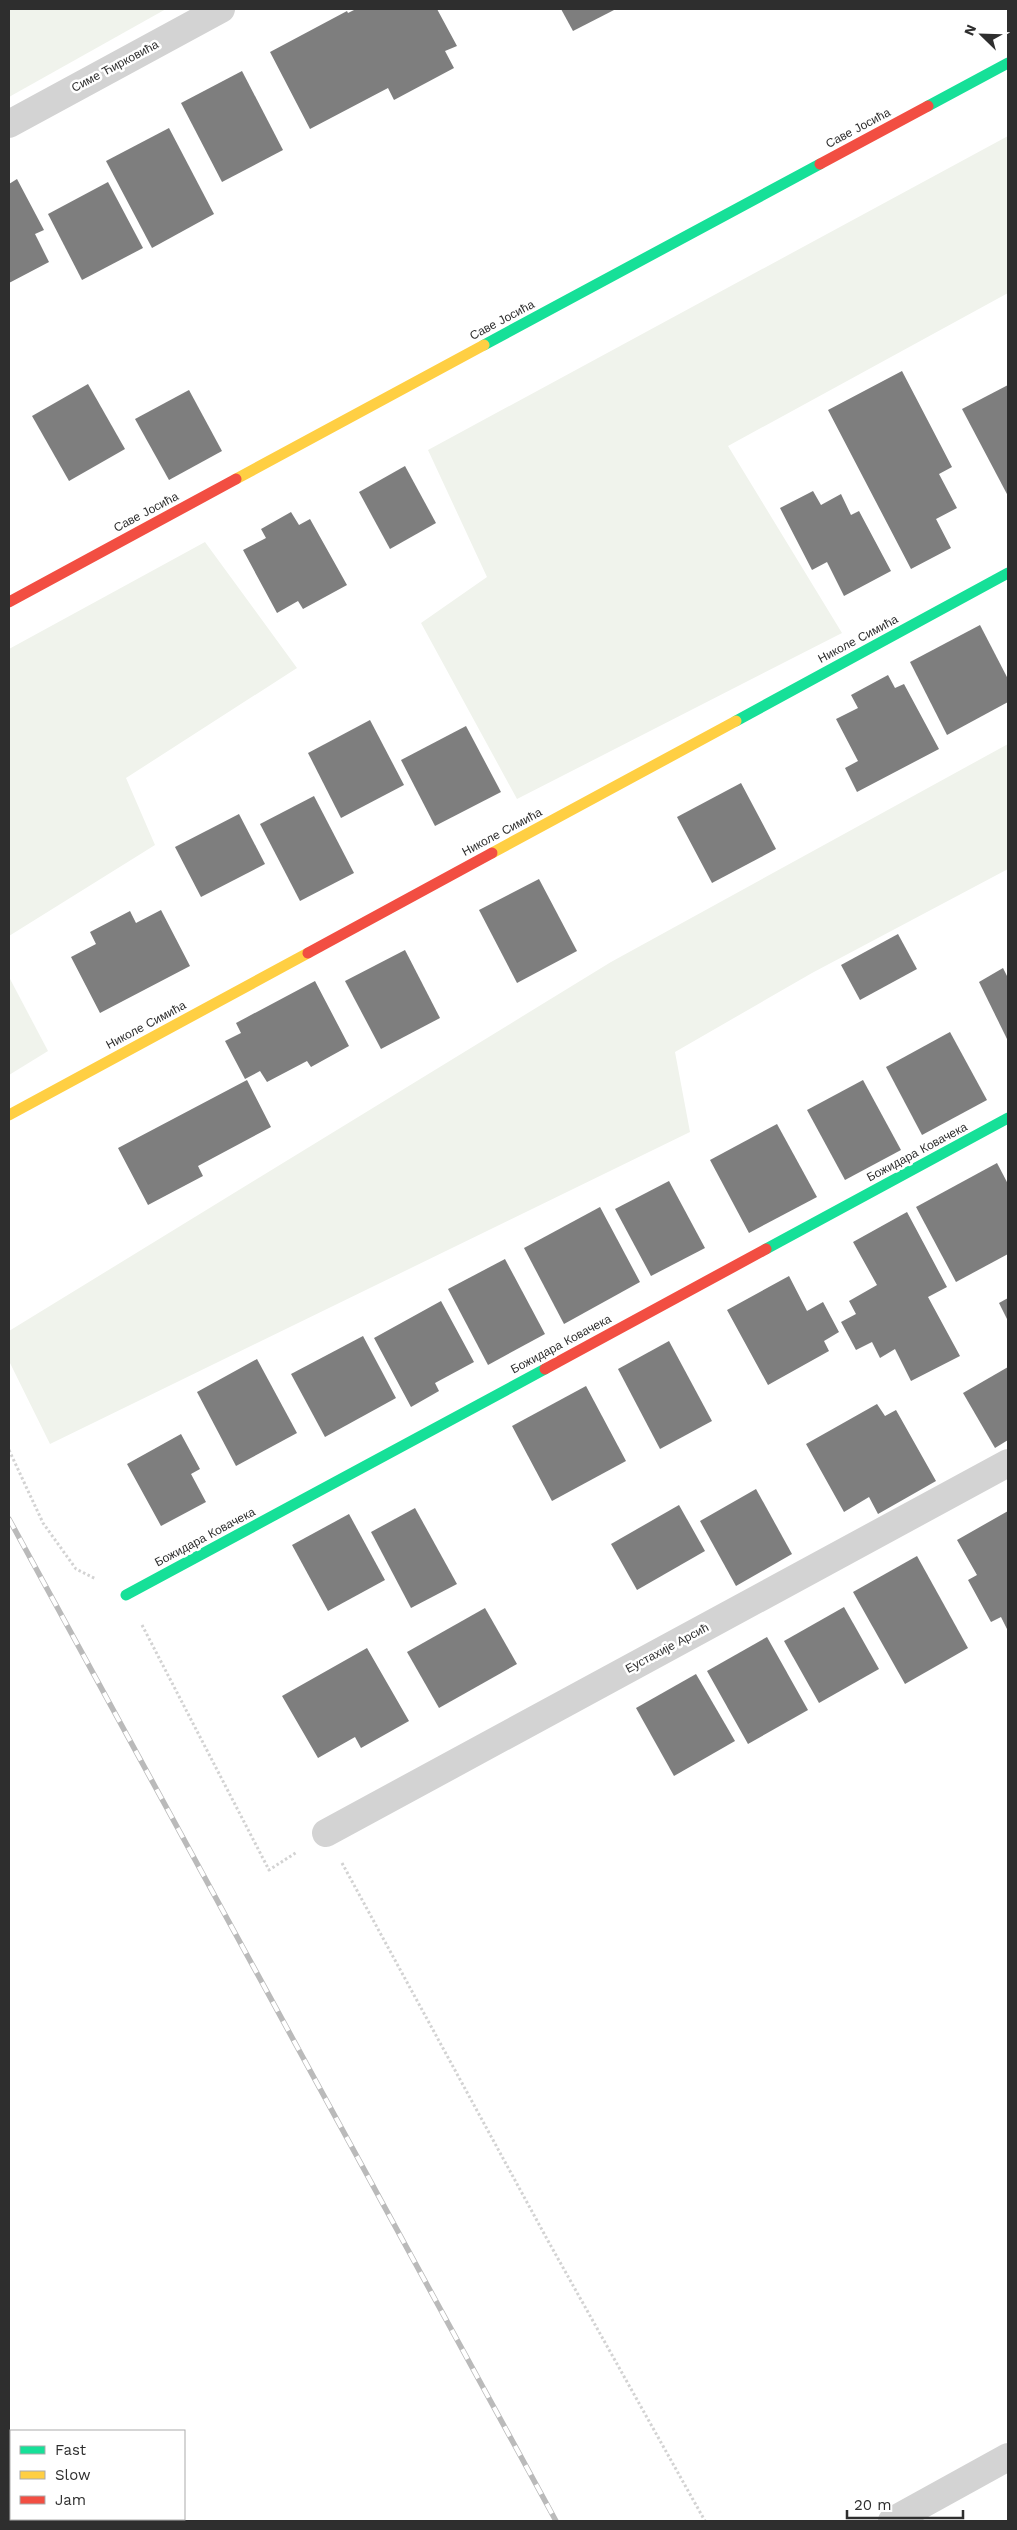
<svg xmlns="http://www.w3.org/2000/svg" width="1017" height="2530" font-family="'Work Sans',sans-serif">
	<rect width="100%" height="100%" fill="#fff"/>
	<g fill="#f0f3ec">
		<polygon points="9,9 166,9 9,97"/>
		<polygon points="1008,136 1008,293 728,446 842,633 517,799 421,623 487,577 428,450"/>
		<polygon points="205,542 297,668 126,778 155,845 9,936 9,649"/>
		<polygon points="1008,744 1008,869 812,973 675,1052 690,1132 50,1444 9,1361 9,1331 611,962"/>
		<polygon points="9,977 48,1051 9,1075"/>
	</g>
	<g fill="#7e7e7e">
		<polygon points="356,9 437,9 457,46 445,51 454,68 394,100 388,88 310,129 270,52 347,11 348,13"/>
		<polygon points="561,9 616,9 573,31"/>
		<polygon points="242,71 283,150 222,182 181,103"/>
		<polygon points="169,128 214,214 152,248 106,161"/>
		<polygon points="17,179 44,230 35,234 49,262 9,283 9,184"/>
		<polygon points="108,182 143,248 82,280 48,214"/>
		<polygon points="902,371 952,467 939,474 957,508 936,519 951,548 911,569 828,410"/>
		<polygon points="88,384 125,449 69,481 32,416"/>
		<polygon points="1008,385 1008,496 962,409"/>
		<polygon points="189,390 222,451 169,480 135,419"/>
		<polygon points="405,466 436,523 390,549 359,492"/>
		<polygon points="813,491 821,505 841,494 851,515 859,511 891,571 844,596 827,562 812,570 780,508"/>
		<polygon points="291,512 299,525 310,519 347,585 303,609 298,601 277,613 243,550 266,538 261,529"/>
		<polygon points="980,625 1008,679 1008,702 947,735 910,662"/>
		<polygon points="888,675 895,688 904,684 939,749 857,792 845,768 858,761 836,719 858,708 851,695"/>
		<polygon points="370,720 404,785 341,818 308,753"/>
		<polygon points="466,726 501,792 435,826 401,760"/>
		<polygon points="741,783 776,849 712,883 677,817"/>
		<polygon points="314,796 354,873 300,901 260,824"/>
		<polygon points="239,814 265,864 201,897 175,847"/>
		<polygon points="539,879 577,951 517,983 479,910"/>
		<polygon points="161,910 190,966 100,1013 71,957 96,944 90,932 130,911 136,923"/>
		<polygon points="898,934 917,969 860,1000 841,965"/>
		<polygon points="405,950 440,1018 381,1049 345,981"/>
		<polygon points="1003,968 1008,978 1008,1041 979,982"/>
		<polygon points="315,981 349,1046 311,1067 307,1061 267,1082 260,1071 245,1079 225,1041 241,1033 236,1023"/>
		<polygon points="950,1032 987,1100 922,1135 886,1067"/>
		<polygon points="247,1080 271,1127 198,1166 203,1176 148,1205 118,1148"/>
		<polygon points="863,1080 901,1150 845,1180 807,1110"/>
		<polygon points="777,1124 817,1197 749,1233 710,1160"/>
		<polygon points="997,1163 1008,1184 1008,1254 956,1282 916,1207"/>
		<polygon points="669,1181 705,1248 651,1276 615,1209"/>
		<polygon points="600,1207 640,1282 564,1324 524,1248"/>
		<polygon points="907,1212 947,1287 928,1297 960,1356 911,1381 895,1349 880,1358 872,1342 856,1350 841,1322 856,1314 849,1301 877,1285 853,1242"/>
		<polygon points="505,1259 545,1334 488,1365 448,1289"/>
		<polygon points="789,1276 807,1311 823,1302 839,1332 824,1341 829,1351 768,1385 727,1310"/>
		<polygon points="1008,1298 1008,1321 999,1303"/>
		<polygon points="441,1301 474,1362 435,1383 439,1391 411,1407 374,1338"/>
		<polygon points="363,1336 396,1398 325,1437 291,1374"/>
		<polygon points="669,1341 712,1421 660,1449 618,1369"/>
		<polygon points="257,1359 297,1433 236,1466 197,1392"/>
		<polygon points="1008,1367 1008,1440 995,1448 963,1393"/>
		<polygon points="586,1386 626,1461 552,1501 512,1426"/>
		<polygon points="877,1404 885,1416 896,1410 936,1481 878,1514 869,1497 844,1512 806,1444"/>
		<polygon points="181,1434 200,1469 191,1474 206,1502 161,1526 127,1464"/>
		<polygon points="756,1489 792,1554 736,1586 700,1521"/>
		<polygon points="679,1505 705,1551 637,1590 611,1544"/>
		<polygon points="415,1508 457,1584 411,1608 371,1532"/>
		<polygon points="1008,1511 1008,1631 1001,1617 991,1622 968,1580 977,1575 957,1540"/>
		<polygon points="349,1514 385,1580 328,1611 292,1545"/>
		<polygon points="917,1556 968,1648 905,1684 853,1592"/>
		<polygon points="844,1607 879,1669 819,1703 784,1641"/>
		<polygon points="485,1608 517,1664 439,1708 407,1652"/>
		<polygon points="767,1637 808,1710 748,1744 707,1671"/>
		<polygon points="367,1648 409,1721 361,1748 355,1737 318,1758 282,1696"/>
		<polygon points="696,1674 735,1741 674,1776 636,1708"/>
	</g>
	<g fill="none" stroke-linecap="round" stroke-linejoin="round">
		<g stroke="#d3d3d3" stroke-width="3" stroke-dasharray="2.5 2.5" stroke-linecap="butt">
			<polyline points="9,1450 43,1523 76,1569 96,1579"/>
			<polyline points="142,1625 269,1870 297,1852"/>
			<polyline points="342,1863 547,2239 705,2521"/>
		</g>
		<g stroke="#d3d3d3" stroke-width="28">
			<polyline points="9,124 221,9"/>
			<polyline points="326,1833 1008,1463"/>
			<polyline points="892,2521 1008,2457"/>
		</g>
		<g stroke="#16e098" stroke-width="11">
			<polyline points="928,106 1008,63"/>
			<polyline points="484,345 820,164"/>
			<polyline points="736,721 1008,573"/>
			<polyline points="766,1249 1008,1118"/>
			<polyline points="126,1595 545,1369"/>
		</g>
		<g stroke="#ffcf43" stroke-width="11">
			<polyline points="236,479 484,345"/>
			<polyline points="492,853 736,721"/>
			<polyline points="9,1115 308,953"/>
		</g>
		<g stroke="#f24e42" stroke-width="11">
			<polyline points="820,164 928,106"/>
			<polyline points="9,602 236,479"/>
			<polyline points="308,953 492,853"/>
			<polyline points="545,1369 766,1249"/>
		</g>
		<g stroke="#bababa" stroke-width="5.5">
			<polyline id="rail" points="9,1519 556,2521"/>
		</g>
		<use href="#rail" stroke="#fff" stroke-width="4" stroke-dasharray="11" stroke-linecap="butt"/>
	</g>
	<g text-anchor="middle" stroke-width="5" stroke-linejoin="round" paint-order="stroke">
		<g font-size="12" fill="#2e2e2e" stroke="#fff">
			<text transform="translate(115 66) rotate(-28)" y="4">Симе Ћирковића</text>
			<text transform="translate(858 128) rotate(-28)" y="4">Саве Јосића</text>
			<text transform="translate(502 320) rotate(-28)" y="4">Саве Јосића</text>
			<text transform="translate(146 512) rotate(-28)" y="4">Саве Јосића</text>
			<text transform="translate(858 639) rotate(-28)" y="4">Николе Симића</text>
			<text transform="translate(502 832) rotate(-28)" y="4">Николе Симића</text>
			<text transform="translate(146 1025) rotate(-28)" y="4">Николе Симића</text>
			<text transform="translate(917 1152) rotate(-28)" y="4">Божидара Ковачека</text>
			<text transform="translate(561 1344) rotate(-28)" y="4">Божидара Ковачека</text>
			<text transform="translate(205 1537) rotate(-28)" y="4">Божидара Ковачека</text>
			<text transform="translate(667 1648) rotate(-28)" y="4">Еустахије Арсић</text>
		</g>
	</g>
	<rect width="1017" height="2530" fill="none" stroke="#2e2e2e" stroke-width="20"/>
	<rect x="10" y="2430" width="175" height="90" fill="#ffffff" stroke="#ababab"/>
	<rect x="20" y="2446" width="25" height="8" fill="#16e098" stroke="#ababab"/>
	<text x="55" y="2455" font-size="15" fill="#2e2e2e">Fast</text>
	<rect x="20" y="2471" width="25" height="8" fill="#ffcf43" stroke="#ababab"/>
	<text x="55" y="2480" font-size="15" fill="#2e2e2e">Slow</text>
	<rect x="20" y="2496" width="25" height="8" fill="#f24e42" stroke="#ababab"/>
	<text x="55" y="2505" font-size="15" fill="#2e2e2e">Jam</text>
	<g transform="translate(982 35) rotate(293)" stroke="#ffffff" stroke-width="4" paint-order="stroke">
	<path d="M0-4L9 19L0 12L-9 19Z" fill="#2e2e2e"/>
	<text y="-8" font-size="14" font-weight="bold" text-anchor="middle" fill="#2e2e2e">N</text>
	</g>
	<path d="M847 2510v8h116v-8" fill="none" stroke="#2e2e2e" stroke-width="2.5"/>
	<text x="854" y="2510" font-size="15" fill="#2e2e2e" stroke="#ffffff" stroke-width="4" paint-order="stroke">20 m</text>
</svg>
